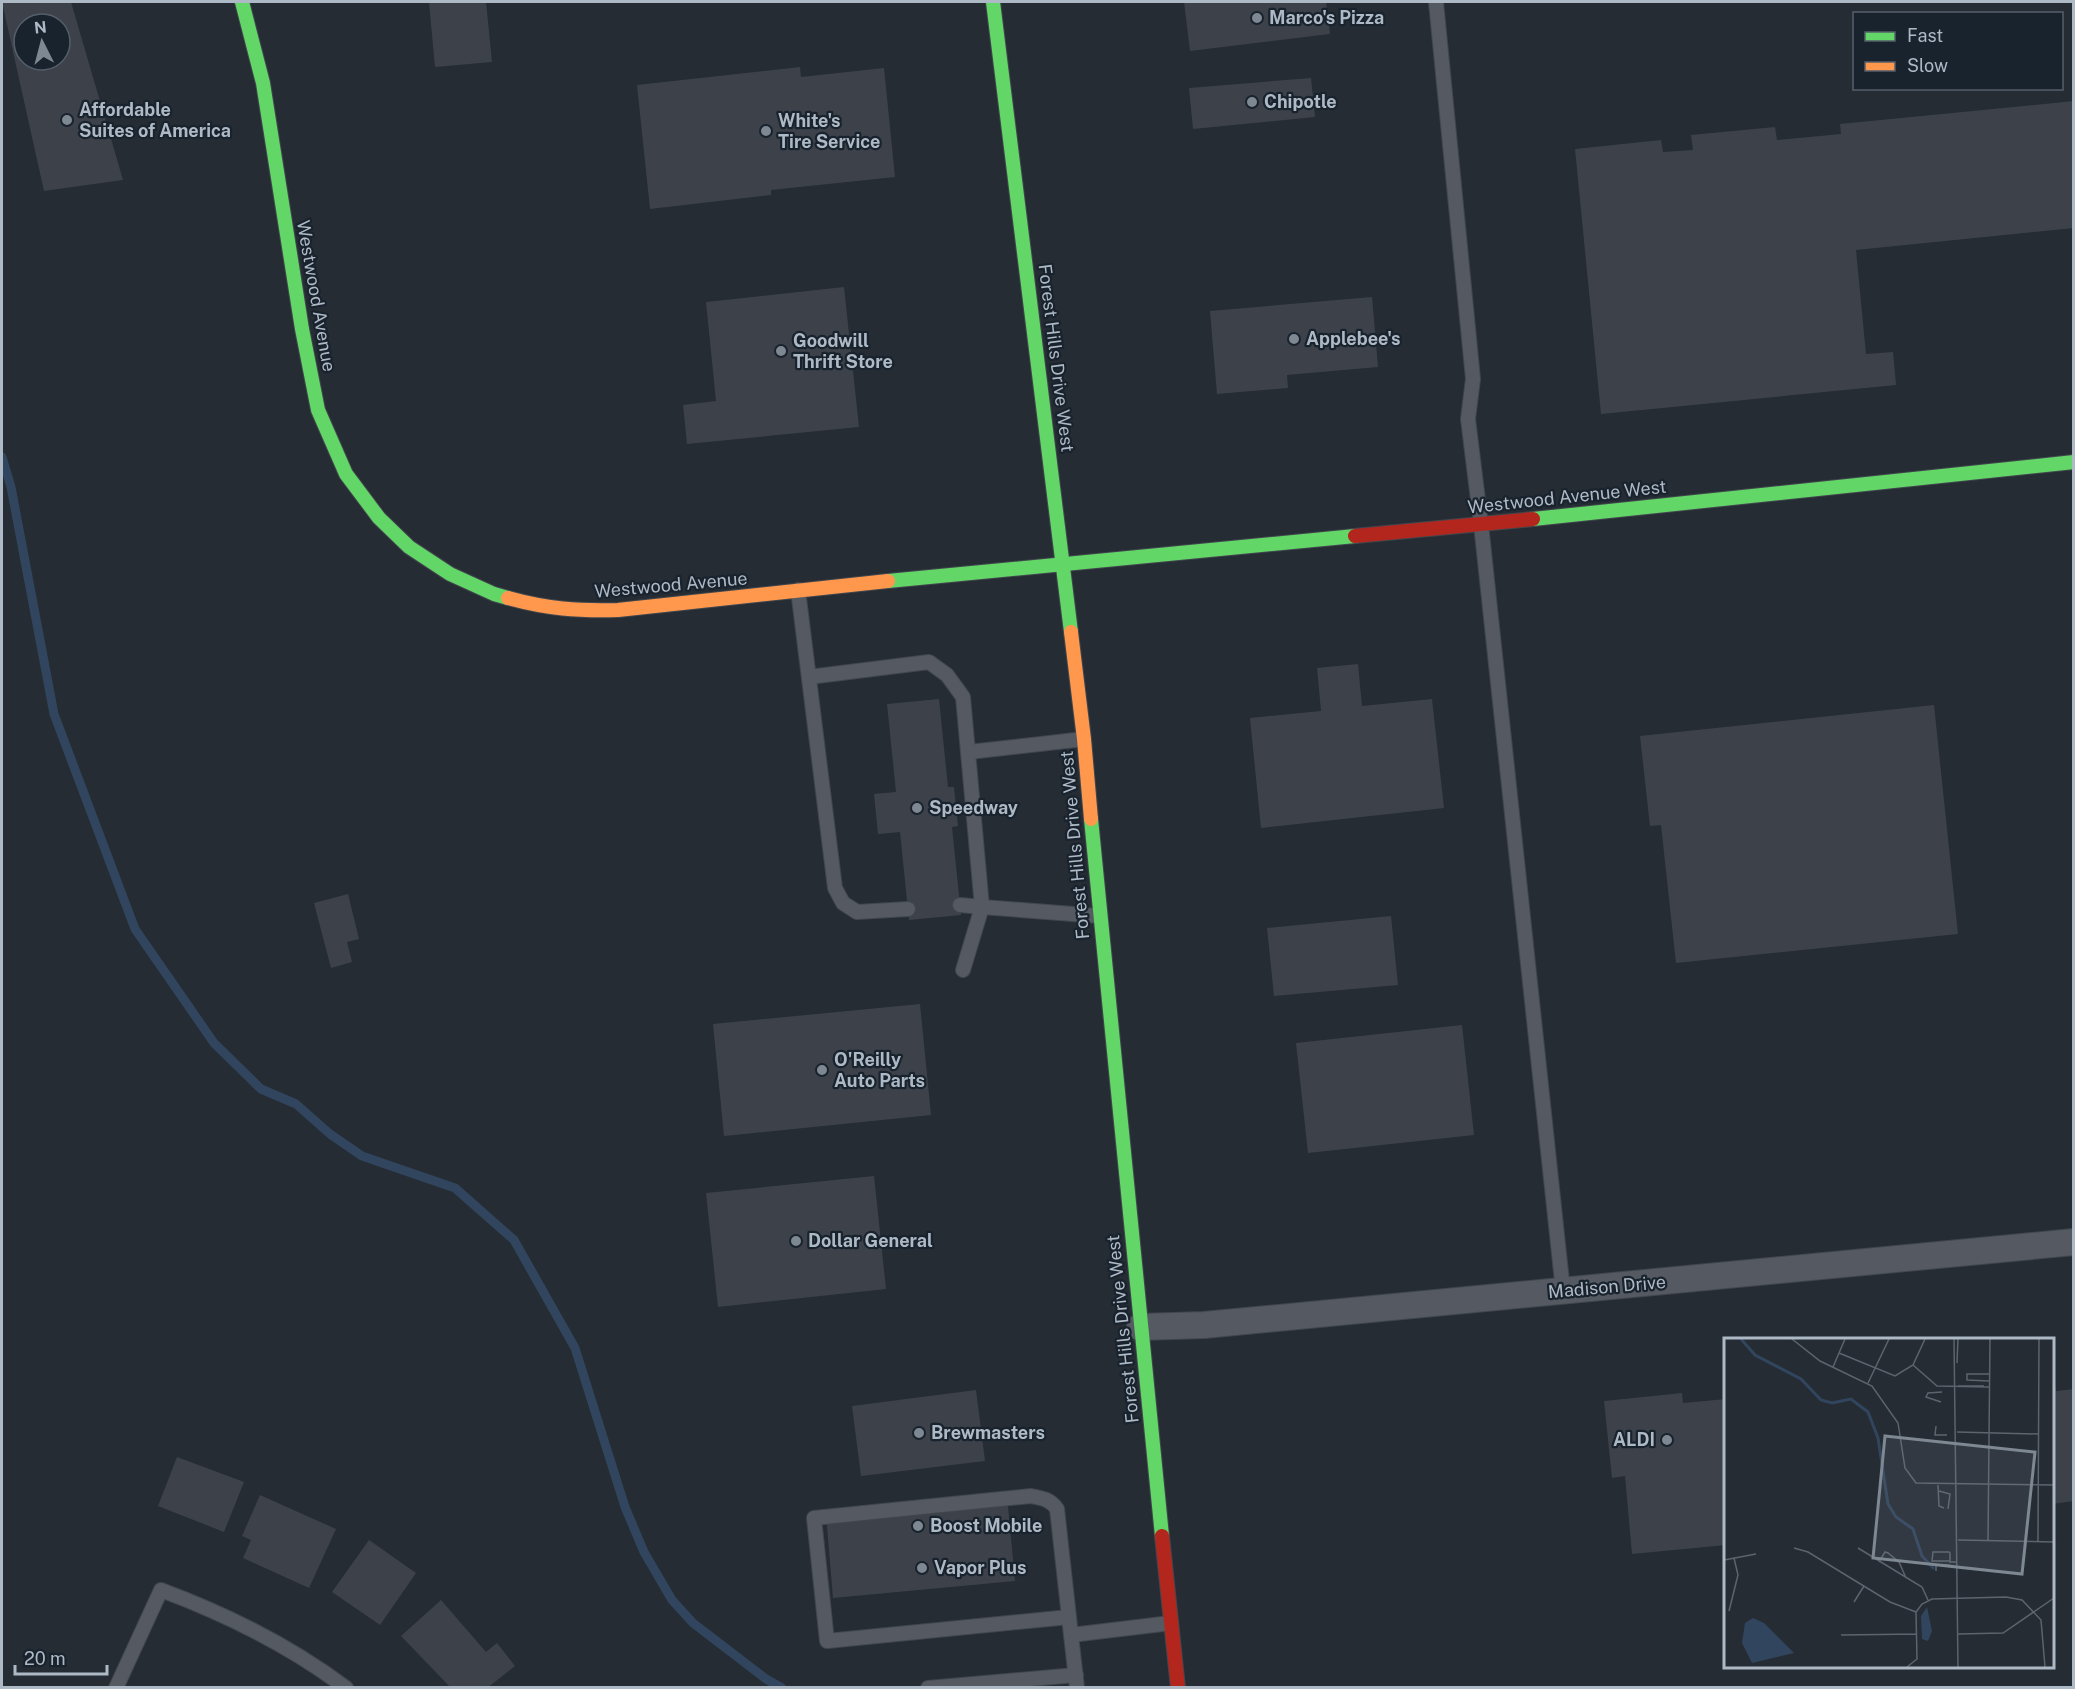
<svg xmlns="http://www.w3.org/2000/svg" width="2075" height="1689" font-family="'Public Sans',sans-serif">
	<rect width="100%" height="100%" fill="#252c34"/>
	<g fill="none" stroke-linecap="round" stroke-linejoin="round">
		<polyline stroke="#31465e" stroke-width="9" points="2,457 11,487 54,714 135,929 214,1043 261,1089 296,1104 330,1134 362,1156 455,1188 514,1240 575,1348 625,1507 644,1552 672,1600 693,1623 766,1679 782,1688"/>
	</g>
	<g fill="#3d424a" fill-rule="evenodd">
		<path d="M2 2H71L123 180 44 191ZM24 24H60V60H24Z"/>
		<polygon points="429,2 486,2 492,62 435,67"/>
		<polygon points="1184,2 1326,2 1330,34 1190,51"/>
		<polygon points="800,67 801,77 884,68 895,177 771,190 771,195 650,209 637,85"/>
		<polygon points="1311,78 1315,117 1193,129 1189,88"/>
		<polygon points="2074,101 2074,228 1856,250 1866,354 1893,352 1896,385 1601,414 1575,149 1661,140 1663,152 1693,150 1691,135 1775,127 1777,140 1841,134 1840,124"/>
		<polygon points="844,287 859,427 687,444 683,405 716,401 706,302"/>
		<polygon points="1372,297 1378,367 1287,375 1288,388 1217,394 1210,311"/>
		<polygon points="1358,664 1362,706 1432,699 1444,808 1261,828 1250,718 1321,711 1317,668"/>
		<polygon points="939,699 948,787 954,787 958,826 952,827 961,915 909,920 900,832 878,834 874,794 896,792 887,704"/>
		<polygon points="1934,705 1958,934 1676,963 1661,825 1650,826 1640,736"/>
		<polygon points="348,894 359,939 347,942 352,962 331,968 314,903"/>
		<polygon points="1391,916 1398,985 1274,996 1267,928"/>
		<polygon points="920,1004 931,1115 724,1136 713,1024"/>
		<polygon points="1462,1025 1474,1135 1308,1153 1296,1043"/>
		<polygon points="874,1176 886,1289 718,1307 706,1193"/>
		<polygon points="2054,1374 2056,1391 2074,1389 2074,1501 2052,1504"/>
		<polygon points="976,1390 985,1461 861,1476 852,1406"/>
		<polygon points="1682,1393 1683,1403 1726,1399 1726,1545 1632,1554 1625,1476 1612,1478 1604,1401"/>
		<polygon points="177,1457 244,1482 224,1532 158,1506"/>
		<polygon points="260,1495 336,1529 309,1588 243,1558 251,1540 242,1536"/>
		<polygon points="1007,1496 1015,1581 833,1598 826,1514"/>
		<polygon points="369,1540 416,1573 380,1625 332,1592"/>
		<polygon points="441,1600 486,1652 497,1643 515,1666 487,1688 451,1688 401,1636"/>
	</g>
	<g fill="none" stroke-linecap="round" stroke-linejoin="round">
		<g stroke="#41474d" stroke-width="16">
			<g id="lane">
				<polyline points="1436,2 1473,379 1468,419 1481,524 1563,1291"/>
				<polyline points="798,590 835,888 843,903 857,912 908,909"/>
				<polyline points="809,677 929,662 947,675 963,697 982,907 960,905"/>
				<polyline points="969,752 1084,739"/>
				<polyline points="963,970 982,907 1099,916"/>
				<path d="M1069 1617 827 1641 814 1518 1031 1496C1042 1498 1050 1499 1057 1509L1071 1635 1171 1623"/>
				<polyline points="1071,1635 1077,1688"/>
				<path d="M116 1688 161 1590C228 1615 289 1645 346 1688"/>
				<polyline points="928,1688 1076,1675"/>
			</g>
		</g>
		<g stroke="#41474d" stroke-width="28">
			<polyline id="street" points="1140,1327 1204,1325 2074,1242"/>
		</g>
		<g stroke="#41474d" stroke-width="16">
			<g id="fast">
				<polyline points="242,2 263,83 302,329 318,410 346,474 379,518 409,547 450,574 494,594 508,598"/>
				<polyline points="993,2 1071,632"/>
				<polyline points="1533,519 2074,462"/>
				<polyline points="888,581 1355,536"/>
				<polyline points="1091,819 1162,1536"/>
			</g>
		</g>
		<g stroke="#41474d" stroke-width="16">
			<g id="slow">
				<path d="M508 598C548 609 577 611 618 610L888 581"/>
				<polyline points="1071,632 1084,739 1091,819"/>
			</g>
		</g>
		<g stroke="#41474d" stroke-width="16">
			<g id="jam">
				<polyline points="1355,536 1533,519"/>
				<polyline points="1162,1536 1178,1688"/>
			</g>
		</g>
		<use href="#lane" stroke="#555a62" stroke-width="14"/>
		<use href="#street" stroke="#555a62" stroke-width="26"/>
		<use href="#fast" stroke="#63d668" stroke-width="14"/>
		<use href="#slow" stroke="#ff974d" stroke-width="14"/>
		<use href="#jam" stroke="#b3261e" stroke-width="14"/>
	</g>
	<g fill="#7e8893" stroke="#19232e" stroke-width="2">
		<circle cx="1257" cy="18" r="6"/>
		<circle cx="1252" cy="102" r="6"/>
		<circle cx="67" cy="120" r="6"/>
		<circle cx="766" cy="131" r="6"/>
		<circle cx="1294" cy="339" r="6"/>
		<circle cx="781" cy="351" r="6"/>
		<circle cx="917" cy="808" r="6"/>
		<circle cx="822" cy="1070" r="6"/>
		<circle cx="796" cy="1241" r="6"/>
		<circle cx="919" cy="1433" r="6"/>
		<circle cx="1667" cy="1440" r="6"/>
		<circle cx="918" cy="1526" r="6"/>
		<circle cx="922" cy="1568" r="6"/>
	</g>
	<g text-anchor="middle" stroke-width="4.5" stroke-linejoin="round" paint-order="stroke">
		<g font-size="18" font-weight="bold" fill="#aeb9c6" stroke="#19232e" text-anchor="start">
			<text x="1269" y="24">Marco's Pizza</text>
			<text x="1264" y="108">Chipotle</text>
			<text x="79" y="116">Affordable<tspan x="79" dy="21">Suites of America</tspan></text>
			<text x="778" y="127">White's<tspan x="778" dy="21">Tire Service</tspan></text>
			<text x="1306" y="345">Applebee's</text>
			<text x="793" y="347">Goodwill<tspan x="793" dy="21">Thrift Store</tspan></text>
			<text x="929" y="814">Speedway</text>
			<text x="834" y="1066">O'Reilly<tspan x="834" dy="21">Auto Parts</tspan></text>
			<text x="808" y="1247">Dollar General</text>
			<text x="931" y="1439">Brewmasters</text>
			<text x="1655" y="1446" text-anchor="end">ALDI</text>
			<text x="930" y="1532">Boost Mobile</text>
			<text x="934" y="1574">Vapor Plus</text>
		</g>
		<g font-size="18" fill="#aeb9c6" stroke="#19232e">
			<text transform="translate(316 296) rotate(80)" y="6">Westwood Avenue</text>
			<text transform="translate(1056 358) rotate(83)" y="6">Forest Hills Drive West</text>
			<text transform="translate(1567 497) rotate(-6)" y="6">Westwood Avenue West</text>
			<text transform="translate(671 585) rotate(-5)" y="6">Westwood Avenue</text>
			<text transform="translate(1075 845) rotate(-95)" y="6">Forest Hills Drive West</text>
			<text transform="translate(1607 1287) rotate(-5)" y="6">Madison Drive</text>
			<text transform="translate(1123 1329) rotate(-96)" y="6">Forest Hills Drive West</text>
		</g>
	</g>
	<g transform="translate(1724 1338)">
		<rect width="330" height="330" fill="#252c34"/>
		<path d="M203 269 208 293 204 303 198 301 197 278ZM29 280 40 285 70 315 28 325 18 305 21 285Z" fill="#31465e"/>
		<path fill="none" stroke="#31465e" stroke-width="3" d="M17 1 31 17 77 41 97 62 108 65 127 61 144 74 154 100 164 166 172 179 189 191 198 218 210 231"/>
		<path fill="none" stroke="#5c646e" stroke-width="1.5" d="M68 1 96 23 148 48 174 85 181 130 192 145 330 147M230 1 234 329M115 15 171 38 189 27 201 1M233 25 234 1M189 27 213 48 265 49M109 29 121 1M265 43 243 42V36H265M144 45 165 1M234 48H260M217 64 202 59 204 55 218 54M212 88 211 97H223M233 94 315 96M214 147 215 168 220 170M215 153 226 156 224 171M234 202 330 204M264 203 266 1M314 203 315 1M70 210 84 214 166 264 192 274M134 210 198 249 204 262M0 222 32 216M226 223H208L209 214H225L226 215V224H233M155 224 161 214 164 215 175 224 182 240M212 233V227H226M130 264 140 248M5 273 14 237 10 220M234 296 279 295 330 260M117 297 193 296M183 329 193 321 192 274 198 266 208 261 282 259 298 262 317 282 321 329"/>
		<path fill="#7e8893" fill-opacity="0.15" stroke="#7e8893" stroke-width="3" d="M161 98 311 114 298 236 149 220Z"/>
		<rect width="330" height="330" fill="none" stroke="#aeb9c6" stroke-width="3"/>
	</g>
	<rect width="2075" height="1689" fill="none" stroke="#aeb9c6" stroke-width="6"/>
	<rect x="1853" y="12" width="210" height="78" fill="#19232e" stroke="#555f6b" stroke-width="1.5"/>
	<rect x="1865" y="32" width="30" height="9" fill="#63d668" stroke="#555f6b" stroke-width="1.5"/>
	<text x="1907" y="42" font-size="18" fill="#aeb9c6">Fast</text>
	<rect x="1865" y="62" width="30" height="9" fill="#ff974d" stroke="#555f6b" stroke-width="1.5"/>
	<text x="1907" y="72" font-size="18" fill="#aeb9c6">Slow</text>
	<g transform="translate(42 42) rotate(354)"><circle r="28" fill="#19232e" stroke="#555f6b" stroke-width="1.5"/>
	<path d="M0-4.5L10 22L0 15L-10 22Z" fill="#7e8893"/>
	<text y="-9" font-size="16" font-weight="bold" text-anchor="middle" fill="#aeb9c6">N</text>
	</g>
	<path d="M15 1665v9h92v-9" fill="none" stroke="#aeb9c6" stroke-width="3"/>
	<text x="24" y="1665" font-size="18" fill="#aeb9c6" stroke="#19232e" stroke-width="4.5" paint-order="stroke">20 m</text>
</svg>
